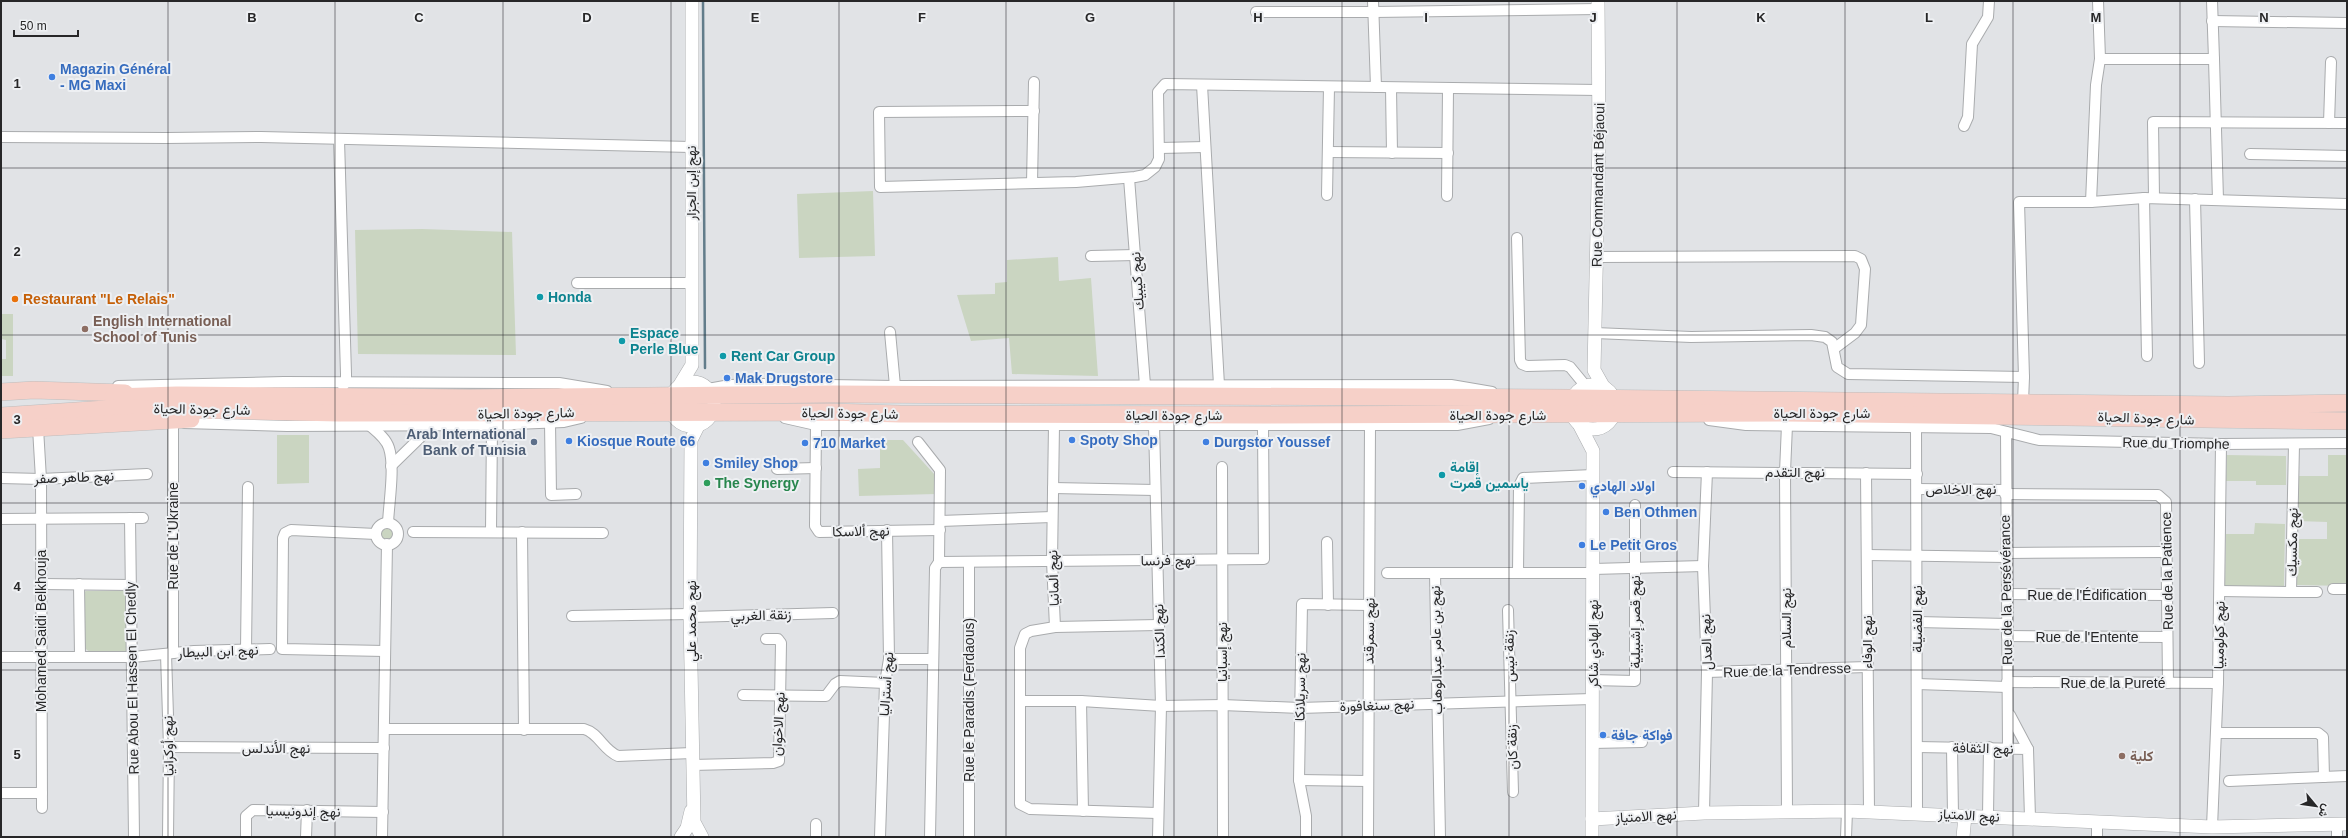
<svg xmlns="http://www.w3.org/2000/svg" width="2348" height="838" font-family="Arial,Vazirmatn,sans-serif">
	<rect width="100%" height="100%" fill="#e1e3e6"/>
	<g fill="#cad5c1">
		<polygon points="873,191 875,256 799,258 797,194"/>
		<polygon points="422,229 512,232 516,355 358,354 355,230"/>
		<polygon points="1058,257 1059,281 1091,278 1098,376 1012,374 1009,338 971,341 957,295 995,294 995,283 1007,282 1007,260"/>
		<polygon points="1,314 13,314 13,376 1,376 1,359 6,359 6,340 1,339"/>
		<polygon points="277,435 309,435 309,483 277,484"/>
		<polygon points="880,440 903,440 935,475 936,494 859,496 858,469 880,468"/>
		<polygon points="2227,455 2286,456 2286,485 2256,485 2256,481 2226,481"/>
		<polygon points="2328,455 2346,455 2347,586 2296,585 2297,539 2327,539 2327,522 2297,521 2297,476 2328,476"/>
		<polygon points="2255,523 2285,524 2284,586 2225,586 2226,534 2254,534"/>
		<circle cx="387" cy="534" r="6"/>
		<polygon points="86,591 128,591 128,652 90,652 83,647 83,593"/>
	</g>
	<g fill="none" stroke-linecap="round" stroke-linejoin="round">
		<polyline stroke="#627c8a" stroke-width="2.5" points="703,1 705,368"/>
		<g stroke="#a9abad" stroke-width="12">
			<g id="minor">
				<polyline points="1373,1 1376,87"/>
				<polyline points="1256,12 1374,12 1598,9"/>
				<polyline points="2212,21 2347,23"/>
				<polyline points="2100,59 2214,59 2212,1"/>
				<polyline points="2214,59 2218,200"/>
				<polyline points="1202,85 1219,385"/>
				<polyline points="1391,88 1392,153"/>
				<polyline points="1034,111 879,112 880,187 1076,182 1135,177 1145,175 1155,167 1159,159 1158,92 1165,84 1599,90"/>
				<polyline points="2329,123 2331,62"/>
				<polyline points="1964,126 1968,117 1972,44 1988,17 1989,1"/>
				<polyline points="1,137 166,138 261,137 691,147"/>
				<polyline points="339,140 346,374 346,382 343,386"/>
				<polyline points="1160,148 1205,147"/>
				<polyline points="1328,152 1448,153"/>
				<polyline points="2250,154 2347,156"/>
				<polyline points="1129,178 1145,385"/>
				<polyline points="1032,183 1034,82"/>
				<polyline points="1327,195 1329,87"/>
				<polyline points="1447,196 1448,89"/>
				<polyline points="2144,198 2147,356"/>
				<polyline points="2154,198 2153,122 2347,123"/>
				<polyline points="2195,199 2199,363"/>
				<polyline points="2091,202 2096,85 2100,59 2098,1"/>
				<polyline points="1517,238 1520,360 1522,364 1527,366 1565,365 1570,367 1584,384"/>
				<polyline points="1091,256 1135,255"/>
				<polyline points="1597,257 1855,256 1861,259 1865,269 1861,325 1855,333 1835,348"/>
				<polyline points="577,283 692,283"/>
				<polyline points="890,332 895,386"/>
				<polyline points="1595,333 1691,337 1811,335 1825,337 1832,342 1837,367 1848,374 2024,377"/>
				<polyline points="118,386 284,382 519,383 559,383 607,391"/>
				<polyline points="708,389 730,385 761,384 895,386 1451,385 1492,392"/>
				<polyline points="2023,402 2024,377 2019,202 2091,202 2144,198 2347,204"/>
				<polyline points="785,418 816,425 1457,425 1489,419"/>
				<polyline points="1709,420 1746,425 1991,428 2039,440 2221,444 2347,443"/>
				<polyline points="550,422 551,495 576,494"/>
				<polyline points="184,423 287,426 492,425 564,422 581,418"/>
				<path d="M369 425C376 431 386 438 389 448 395 467 389 502 388 523"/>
				<polyline points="816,425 815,526 819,532 940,530"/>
				<polyline points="1054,425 1052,561 1055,627"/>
				<polyline points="1154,425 1161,706 1158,837"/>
				<polyline points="1787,425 1785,472 1787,811"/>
				<polyline points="1916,426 1917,813"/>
				<polyline points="38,428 41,479 42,808"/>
				<polyline points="2006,432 2008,748"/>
				<polyline points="918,442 940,470 939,562 935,568 930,837"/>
				<polyline points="391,466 432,426"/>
				<polyline points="1222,467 1223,837"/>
				<polyline points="777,469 816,468"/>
				<polyline points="1673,472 1917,474"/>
				<polyline points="1866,473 1869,811"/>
				<polyline points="1,478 41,479 147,474"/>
				<polyline points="1053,488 1155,490"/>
				<polyline points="1917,489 2005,490"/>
				<polyline points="2005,494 2158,495 2166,502 2168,683"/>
				<polyline points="130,518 134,837"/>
				<polyline points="1,519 143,518"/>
				<polyline points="940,521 1052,517"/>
				<circle cx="387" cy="534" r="11"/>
				<polyline points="413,532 603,533"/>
				<polyline points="491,532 492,425"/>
				<polyline points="522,532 524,730"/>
				<polyline points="376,534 291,530 285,533 283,538 282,649 385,651"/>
				<polyline points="1327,542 1328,605"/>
				<polyline points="2007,553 2166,552"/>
				<polyline points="1867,555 2006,557"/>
				<polyline points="939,562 1264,559 1263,426"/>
				<polyline points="1593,569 1703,566"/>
				<polyline points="1518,572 1519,486 1523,478 1593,475"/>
				<polyline points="1387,573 1435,573"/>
				<polyline points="41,584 131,585"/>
				<polyline points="79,584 80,656"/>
				<polyline points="2333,589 2347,589"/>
				<polyline points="2220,591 2291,592 2294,444"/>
				<polyline points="2291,592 2317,592"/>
				<polyline points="2007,594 2167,595"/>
				<polyline points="1508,610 1513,792"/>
				<polyline points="572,616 690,614"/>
				<polyline points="690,617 833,613"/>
				<polyline points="1917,622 2007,624"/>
				<polyline points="2007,636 2167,637"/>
				<polyline points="246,650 248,487"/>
				<polyline points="173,652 173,420"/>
				<polyline points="166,654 169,747 168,837"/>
				<polyline points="1,657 133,657 194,651 270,649"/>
				<polyline points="889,659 932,659"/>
				<polyline points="1707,672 1867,667"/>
				<polyline points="1592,680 1635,681 1635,505"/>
				<polyline points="2007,682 2218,683"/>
				<polyline points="1917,684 2007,687"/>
				<polyline points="743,695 823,696 826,696 835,684 840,681 885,683"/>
				<polyline points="1020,701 1081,701 1161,706 1222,705 1300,708 1592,699"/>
				<polyline points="1081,701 1083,811"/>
				<polyline points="2010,715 2028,749"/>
				<path d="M384 729H584C599 733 603 750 618 756L692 753"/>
				<polyline points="2216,733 2318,733 2323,737 2324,777"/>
				<polyline points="1592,743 1642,742"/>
				<polyline points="169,747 384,748"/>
				<polyline points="1917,747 2028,749 2030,818"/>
				<polyline points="1952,747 1953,815"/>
				<polyline points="692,765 773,763 779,761 781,643 778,639 766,639"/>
				<polyline points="1299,780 1368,781"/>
				<polyline points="2229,781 2347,776"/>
				<polyline points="1,793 42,793"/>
				<polyline points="1157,813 1030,809 1020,804 1020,648 1025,634 1031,631 1055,627 1158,625"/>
				<polyline points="1704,813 1707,672 1703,566 1707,472"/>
				<polyline points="1988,816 1989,747"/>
				<polyline points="2212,827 2218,683 2221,444"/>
				<polyline points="246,837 246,816 253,810 383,812"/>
				<polyline points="306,837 307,810"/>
				<polyline points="382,837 387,544"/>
				<polyline points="816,837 816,824"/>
				<polyline points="880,837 885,683 889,659 887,530"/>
				<polyline points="969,837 969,562"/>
				<polyline points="1306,837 1306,816 1299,780 1302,604 1369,605"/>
				<polyline points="1368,837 1370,425"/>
				<polyline points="1440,837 1435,573 1593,573"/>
				<polyline points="1846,837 1847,811"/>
				<polyline points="2097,837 2097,823"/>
				<polyline points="2337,837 2337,825"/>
			</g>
		</g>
		<g stroke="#a9abad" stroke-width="14">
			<g id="tertiary">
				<polyline points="1598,1 1599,139 1594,370 1603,386 1610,392"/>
				<circle cx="692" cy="404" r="22"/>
				<circle cx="1593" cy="407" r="22"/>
				<polyline points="678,388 692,365 692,1"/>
				<polyline points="698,426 691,440 690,614 694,822 702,837"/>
				<polyline points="1580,426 1593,451 1592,837"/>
				<polyline points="1592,819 1704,813 1847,811 2212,827 2347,824"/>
				<polyline points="681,837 687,828 691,811"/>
				<polyline points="1963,837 1965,816"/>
			</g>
		</g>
		<g stroke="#bebebe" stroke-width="18">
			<g id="trunk">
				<polyline points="1,392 34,390 125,393"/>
				<polyline points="113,397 177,395 470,398 830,394 1572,398 2229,405 2347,403"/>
				<polyline points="1,416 121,408 338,413 829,412 900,414 1263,415 1787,413 2347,421"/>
				<polyline points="1,430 191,419"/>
			</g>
		</g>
		<use href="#minor" stroke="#fff" stroke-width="10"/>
		<use href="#tertiary" stroke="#fff" stroke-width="13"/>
		<use href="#trunk" stroke="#f6d0c8" stroke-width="17"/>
	</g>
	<path fill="none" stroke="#272728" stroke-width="1" stroke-opacity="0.55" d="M168 1V837M335 1V837M503 1V837M671 1V837M839 1V837M1006 1V837M1174 1V837M1342 1V837M1509 1V837M1677 1V837M1845 1V837M2013 1V837M2180 1V837M1 168H2347M1 335H2347M1 503H2347M1 670H2347"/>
	<g fill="#3f7fe0" stroke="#eef0f3" stroke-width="1.5">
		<circle cx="52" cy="77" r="4"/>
		<circle cx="727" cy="378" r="4"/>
		<circle cx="1072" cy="440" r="4"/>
		<circle cx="569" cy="441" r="4"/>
		<circle cx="1206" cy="442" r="4"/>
		<circle cx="805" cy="443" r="4"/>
		<circle cx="706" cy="463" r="4"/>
		<circle cx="1582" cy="486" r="4"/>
		<circle cx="1606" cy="512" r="4"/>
		<circle cx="1582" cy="545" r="4"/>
		<circle cx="1603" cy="735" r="4"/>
	</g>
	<g fill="#0f9aa8" stroke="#eef0f3" stroke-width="1.5">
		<circle cx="540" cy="297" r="4"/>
		<circle cx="622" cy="341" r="4"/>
		<circle cx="723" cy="356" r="4"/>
		<circle cx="1442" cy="475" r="4"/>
	</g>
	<circle fill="#e8710a" stroke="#eef0f3" stroke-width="1.5" cx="15" cy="299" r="4"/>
	<g fill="#8d6e63" stroke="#eef0f3" stroke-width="1.5">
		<circle cx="85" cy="329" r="4"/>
		<circle cx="2122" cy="756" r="4"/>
	</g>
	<circle fill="#5c6f8a" stroke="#eef0f3" stroke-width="1.5" cx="534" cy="442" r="4"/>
	<circle fill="#2e9e5b" stroke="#eef0f3" stroke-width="1.5" cx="707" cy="483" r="4"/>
	<g text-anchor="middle" stroke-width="4" stroke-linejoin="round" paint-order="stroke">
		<g font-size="14" font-weight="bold" fill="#366cbe" stroke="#eef0f3" text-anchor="start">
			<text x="60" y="74">Magazin Général<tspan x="60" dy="16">- MG Maxi</tspan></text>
			<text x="735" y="383">Mak Drugstore</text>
			<text x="1080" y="445">Spoty Shop</text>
			<text x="577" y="446">Kiosque Route 66</text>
			<text x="1214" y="447">Durgstor Youssef</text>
			<text x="813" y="448">710 Market</text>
			<text x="714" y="468">Smiley Shop</text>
			<text x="1590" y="491">اولاد الهادي</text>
			<text x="1614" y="517">Ben Othmen</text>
			<text x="1590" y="550">Le Petit Gros</text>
			<text x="1611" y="740">فواكة جافة</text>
		</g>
		<g font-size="14" fill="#272728" stroke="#eef0f3">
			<text transform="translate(691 183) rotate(-90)" y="5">نهج إبن الجزار</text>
			<text transform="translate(1598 185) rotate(-89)" y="5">Rue Commandant Béjaoui</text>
			<text transform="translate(1137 281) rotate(-94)" y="5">نهج كيبيك</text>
			<text transform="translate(202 409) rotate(1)" y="5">شارع جودة الحياة</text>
			<text transform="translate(526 413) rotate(-1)" y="5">شارع جودة الحياة</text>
			<text transform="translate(850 413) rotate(1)" y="5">شارع جودة الحياة</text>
			<text x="1822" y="418">شارع جودة الحياة</text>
			<text x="1174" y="420">شارع جودة الحياة</text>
			<text x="1498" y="420">شارع جودة الحياة</text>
			<text transform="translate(2146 418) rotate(2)" y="5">شارع جودة الحياة</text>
			<text transform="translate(2176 443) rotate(1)" y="5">Rue du Triomphe</text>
			<text x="1795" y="477">نهج التقدم</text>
			<text transform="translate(74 477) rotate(-2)" y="5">نهج طاهر صفر</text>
			<text x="1961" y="494">نهج الاخلاص</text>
			<text transform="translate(861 531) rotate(-1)" y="5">نهج ألاسكا</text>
			<text transform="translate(173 536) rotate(-90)" y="5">Rue de L'Ukraine</text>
			<text transform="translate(2292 542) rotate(-89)" y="5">نهج مكسيك</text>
			<text transform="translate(1168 560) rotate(-1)" y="5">نهج فرنسا</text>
			<text transform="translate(2167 571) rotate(-91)" y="5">Rue de la Patience</text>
			<text transform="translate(1053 578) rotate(-92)" y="5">نهج ألمانيا</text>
			<text transform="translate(2006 590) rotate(-91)" y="5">Rue de la Persévérance</text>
			<text x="2087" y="600">Rue de l'Édification</text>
			<text transform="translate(761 615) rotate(-2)" y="5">زنقة الغربي</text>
			<text transform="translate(1786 618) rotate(-90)" y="5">نهج السلام</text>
			<text transform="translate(1917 619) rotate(-90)" y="5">نهج الفضيلة</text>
			<text transform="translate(691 621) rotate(-90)" y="5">نهج محمد علي</text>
			<text transform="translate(1635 622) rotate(-90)" y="5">نهج قصر إشبيلية</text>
			<text transform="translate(41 631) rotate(-90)" y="5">Mohamed Saidi Belkhouja</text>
			<text transform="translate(1159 631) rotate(-92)" y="5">نهج الكندا</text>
			<text transform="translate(1369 631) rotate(-89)" y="5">نهج سمرقند</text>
			<text transform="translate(2219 635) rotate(-89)" y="5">نهج كولومبيا</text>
			<text x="2087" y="642">Rue de l'Entente</text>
			<text transform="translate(1706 642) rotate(-92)" y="5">نهج العدل</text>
			<text transform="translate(1867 642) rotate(-90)" y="5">نهج الوفاء</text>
			<text transform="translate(1593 644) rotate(-90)" y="5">نهج الهادي شاكر</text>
			<text transform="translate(1436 650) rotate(-91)" y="5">نهج بن عامر عبدالوهاب</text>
			<text transform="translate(218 651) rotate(-2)" y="5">نهج ابن البيطار</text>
			<text transform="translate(1222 652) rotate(-90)" y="5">نهج إسبانيا</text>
			<text transform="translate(1509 656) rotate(-91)" y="5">زنقة نيس</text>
			<text transform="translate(1787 670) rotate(-2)" y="5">Rue de la Tendresse</text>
			<text transform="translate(132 678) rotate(-91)" y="5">Rue Abou El Hassen El Chedly</text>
			<text x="2113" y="688">Rue de la Pureté</text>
			<text transform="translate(886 684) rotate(-86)" y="5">نهج أستراليا</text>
			<text transform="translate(1300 687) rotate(-89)" y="5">نهج سريلانكا</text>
			<text transform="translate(969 700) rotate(-90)" y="5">Rue le Paradis (Ferdaous)</text>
			<text transform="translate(1377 705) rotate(-2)" y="5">نهج سنغافورة</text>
			<text transform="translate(778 724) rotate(-87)" y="5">نهج الاخوان</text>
			<text transform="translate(168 746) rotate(-91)" y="5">نهج أوكرانيا</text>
			<text transform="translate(1512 747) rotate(-92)" y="5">زنقة كان</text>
			<text x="276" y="753">نهج الأندلس</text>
			<text transform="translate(1983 748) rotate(1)" y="5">نهج الثقافة</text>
			<text transform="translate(303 811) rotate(1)" y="5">نهج إندونيسيا</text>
			<text transform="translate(1969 815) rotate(3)" y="5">نهج الامتياز</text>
			<text transform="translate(1646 816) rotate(-3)" y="5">نهج الامتياز</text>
		</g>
		<g font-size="14" font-weight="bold" fill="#0d838f" stroke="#eef0f3" text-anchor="start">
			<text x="548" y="302">Honda</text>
			<text x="630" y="338">Espace<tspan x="630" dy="16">Perle Blue</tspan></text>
			<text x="731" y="361">Rent Car Group</text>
			<text x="1450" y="472">إقامة<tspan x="1450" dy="16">ياسمين قمرت</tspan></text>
		</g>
		<g font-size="14" font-weight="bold" fill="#c56008" stroke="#eef0f3" text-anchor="start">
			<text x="23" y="304">Restaurant "Le Relais"</text>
		</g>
		<g font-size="14" font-weight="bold" fill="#785e54" stroke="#eef0f3" text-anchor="start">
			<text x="93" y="326">English International<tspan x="93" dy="16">School of Tunis</tspan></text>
			<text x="2130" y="761">كلية</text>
		</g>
		<g font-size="14" font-weight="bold" fill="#4e5e75" stroke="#eef0f3" text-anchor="end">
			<text x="526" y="439">Arab International<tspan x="526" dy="16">Bank of Tunisia</tspan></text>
		</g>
		<g font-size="14" font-weight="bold" fill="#27864d" stroke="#eef0f3" text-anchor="start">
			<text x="715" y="488">The Synergy</text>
		</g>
	</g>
	<g font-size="13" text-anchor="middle" font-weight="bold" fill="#272728" stroke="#eef0f3" stroke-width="4" stroke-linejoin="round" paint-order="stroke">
		<text x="252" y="22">B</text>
		<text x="419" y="22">C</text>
		<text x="587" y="22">D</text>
		<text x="755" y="22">E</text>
		<text x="922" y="22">F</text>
		<text x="1090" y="22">G</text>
		<text x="1258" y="22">H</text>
		<text x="1426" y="22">I</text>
		<text x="1593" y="22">J</text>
		<text x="1761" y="22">K</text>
		<text x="1929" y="22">L</text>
		<text x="2096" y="22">M</text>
		<text x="2264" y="22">N</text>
		<text x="17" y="88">1</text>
		<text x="17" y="256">2</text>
		<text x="17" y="424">3</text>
		<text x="17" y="591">4</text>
		<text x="17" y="759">5</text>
	</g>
	<rect width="2348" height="838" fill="none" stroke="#272728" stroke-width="4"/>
	<g transform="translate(2316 806) rotate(119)" stroke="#eef0f3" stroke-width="3" paint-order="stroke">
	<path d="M0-3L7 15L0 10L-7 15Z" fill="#272728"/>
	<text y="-6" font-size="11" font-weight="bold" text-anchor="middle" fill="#272728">ش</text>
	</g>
	<path d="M14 30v6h64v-6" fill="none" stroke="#272728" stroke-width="2"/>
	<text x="20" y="30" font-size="12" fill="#272728" stroke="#eef0f3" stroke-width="3" paint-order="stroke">50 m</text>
</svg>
